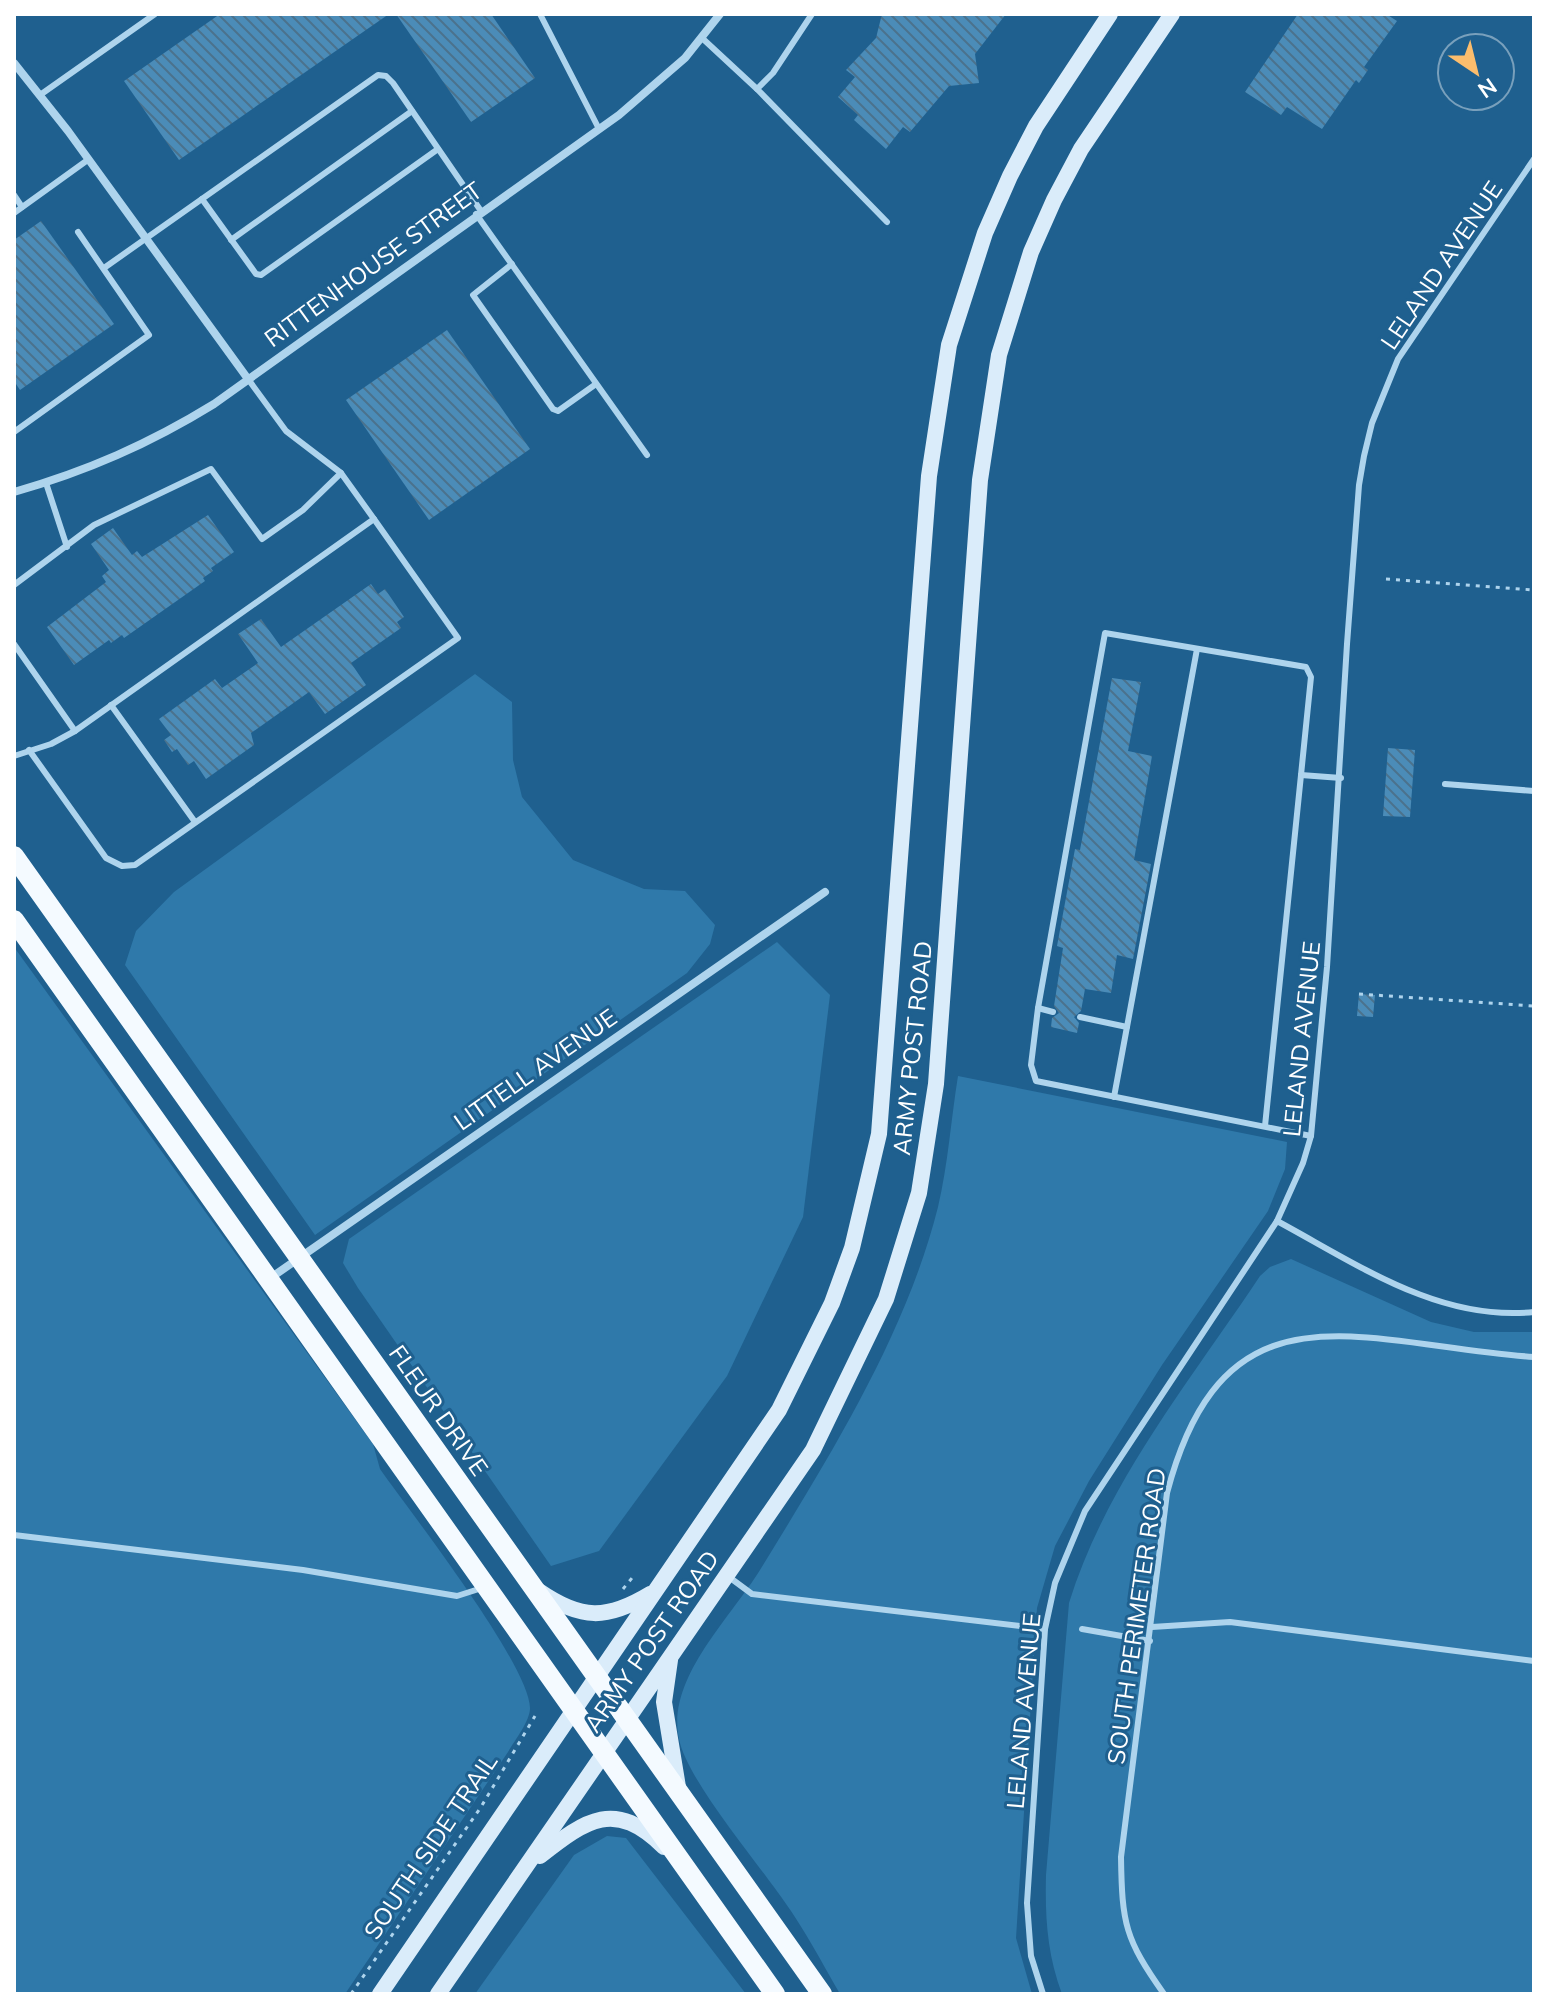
<svg xmlns="http://www.w3.org/2000/svg" width="1548" height="2008" viewBox="0 0 1548 2008" font-family="Mulish,sans-serif">
  <style>
    .grass { fill: #2f79aa }
    .building { fill: url(#building-back-hatch) }
    .lines { fill: none; stroke-linecap: round; stroke-linejoin: round }
    .path { stroke: #aed4ed; stroke-width: 3; stroke-dasharray: 4 6; stroke-linecap: butt }
    .service { stroke: #aed4ed; stroke-width: 6 }
    .minor { stroke: #aed4ed; stroke-width: 8 }
    .secondary { stroke: #daecfa; stroke-width: 16 }
    .primary { stroke: #f4faff; stroke-width: 20 }
    .labels { text-anchor: middle; dominant-baseline: central; stroke-width: 6; stroke-linejoin: round; paint-order: stroke }
    .street-label { font-size: 24px; fill: #fff; stroke: #1f608f }
  </style>
  <defs>
    <pattern id="building-back-hatch" width="6" height="6" patternUnits="userSpaceOnUse" patternTransform="scale(2)"><rect width="6" height="6" fill="#4b8cb8"/><path d="M-1 5l2 2M0 0l6 6M5-1l2 2" fill="none" stroke="#4b728d"/></pattern>
  </defs>
  <rect width="100%" height="100%" fill="#1f608f"/>
  <g class="grass">
    <path d="M 475,674 L 512,702 L 513,760 L 522,797 L 573,860 L 644,889 L 685,891 L 715,925 L 710,944 L 687,973 L 315,1235 L 125,965 L 136,931 L 174,892 Z"/>
    <path d="M 777,942 L 830,995 L 803,1217 L 727,1376 L 599,1551 L 551,1566 L 358,1288 L 343,1263 L 349,1239 Z"/>
    <path d="M 14,947 L 373,1444 L 380,1469 C 411,1513 529,1664 530,1708 C 530,1721 515,1740 508,1752 L 345,1994 L 14,1994 Z"/>
    <path d="M 958,1076 L 1287,1142 L 1285,1169 L 1268,1211 L 1162,1365 L 1089,1481 L 1055,1546 L 1037,1608 L 1016,1938 L 1032,1994 L 840,1994 C 822,1963 805,1930 784,1901 C 758,1863 687,1780 679,1739 C 666,1679 729,1620 760,1570 C 828,1459 906,1335 938,1207 C 948,1165 951,1119 958,1076 Z"/>
    <path d="M 1291,1259 L 1431,1322 L 1474,1332 L 1534,1332 L 1534,1994 L 1062,1994 C 1047,1954 1045,1917 1046,1875 L 1069,1603 C 1106,1483 1191,1380 1260,1276 L 1270,1267 Z"/>
    <path d="M 607,1836 L 626,1838 L 746,1994 L 475,1994 L 574,1855 Z"/>
  </g>
  <g class="building">
    <path d="M 220,14 L 389,14 L 179,160 L 124,81 Z"/>
    <path d="M 396,14 L 491,14 L 535,78 L 471,122 Z"/>
    <path d="M 882,14 L 1006,14 L 975,54 L 979,83 L 949,86 L 910,132 L 903,127 L 886,149 L 854,120 L 858,115 L 838,97 L 855,77 L 846,70 L 876,38 Z"/>
    <path d="M 1298,14 L 1386,14 L 1397,21 L 1364,67 L 1368,70 L 1359,83 L 1356,80 L 1322,129 L 1287,107 L 1281,115 L 1245,92 Z"/>
    <path d="M 41,221 L 114,324 L 20,390 L 14,381 L 14,240 Z"/>
    <path d="M 447,330 L 530,449 L 429,520 L 346,400 Z"/>
    <path d="M 208,515 L 234,552 L 211,568 L 213,571 L 203,578 L 205,581 L 124,638 L 122,635 L 111,643 L 109,640 L 74,665 L 47,627 L 106,582 L 102,576 L 109,570 L 91,544 L 113,528 L 132,555 L 137,551 L 142,557 Z"/>
    <path d="M 371,584 L 378,594 L 385,589 L 404,617 L 397,622 L 401,628 L 351,663 L 366,685 L 325,714 L 309,692 L 251,733 L 254,745 L 206,779 L 194,761 L 188,765 L 177,749 L 172,752 L 164,740 L 171,735 L 159,719 L 215,679 L 222,688 L 258,663 L 238,634 L 261,619 L 281,647 Z"/>
    <path d="M 1112,678 L 1141,682 L 1128,751 L 1152,756 L 1134,860 L 1151,864 L 1133,959 L 1117,955 L 1111,993 L 1085,989 L 1081,1011 L 1074,1017 L 1079,1023 L 1077,1033 L 1051,1027 L 1052,1018 L 1059,1013 L 1054,1006 L 1063,948 L 1057,946 L 1075,849 L 1080,850 Z"/>
    <path d="M 1388,748 L 1415,750 L 1410,817 L 1383,816 Z"/>
    <path d="M 1359,994 L 1375,995 L 1373,1017 L 1357,1016 Z"/>
  </g>
  <g class="lines">
    <g class="path">
      <path d="M 1386,579 L 1534,590"/>
      <path d="M 1359,994 L 1534,1006"/>
      <path d="M 623,1589 L 632,1578"/>
      <path d="M 351,1994 L 481,1807 L 535,1716"/>
    </g>
    <g class="service">
      <path d="M 540,14 L 599,129"/>
      <path d="M 702,38 L 757,89 L 773,73 L 812,14"/>
      <path d="M 757,89 L 887,222"/>
      <path d="M 40,95 L 155,14"/>
      <path d="M 14,195 L 22,207"/>
      <path d="M 202,199 L 256,274 L 261,275 L 438,149"/>
      <path d="M 14,213 L 89,159"/>
      <path d="M 476,214 L 647,455"/>
      <path d="M 231,240 L 412,111"/>
      <path d="M 512,264 L 473,295 L 553,409 L 558,411 L 596,384"/>
      <path d="M 104,268 L 378,75 L 386,76 L 393,83 L 481,211"/>
      <path d="M 14,432 L 149,335 L 78,232"/>
      <path d="M 46,483 L 67,547"/>
      <path d="M 14,585 L 94,525 L 211,469 L 262,539 L 303,510 L 341,473"/>
      <path d="M 14,644 L 75,731"/>
      <path d="M 111,705 L 195,822"/>
      <path d="M 29,750 L 106,858 L 122,866 L 135,865 L 458,638 L 374,519"/>
      <path d="M 14,756 L 51,744 L 75,731 L 374,519 L 341,473 L 286,431 L 248,379"/>
      <path d="M 1445,784 L 1534,791"/>
      <path d="M 1038,1008 L 1053,1012"/>
      <path d="M 1080,1017 L 1127,1027"/>
      <path d="M 1114,1097 L 1197,649"/>
      <path d="M 1265,1126 L 1301,775"/>
      <path d="M 1311,1136 L 1036,1081 L 1031,1065 L 1038,1008 L 1105,633 L 1306,667 L 1311,677 L 1301,775 L 1341,778"/>
      <path d="M 1277,1221 C 1357,1264 1439,1322 1534,1312"/>
      <path d="M 14,1535 L 303,1570 L 457,1596 L 482,1588"/>
      <path d="M 729,1577 L 752,1594 L 1045,1629"/>
      <path d="M 1152,1627 L 1230,1622 L 1534,1661"/>
      <path d="M 1082,1629 L 1150,1641"/>
      <path d="M 1043,1994 L 1031,1956 L 1027,1903 L 1045,1629 L 1055,1583 L 1085,1511 L 1277,1221 L 1303,1163 L 1311,1136 L 1327,967 L 1347,644 L 1359,485 L 1364,456 L 1372,423 L 1398,359 L 1534,159"/>
      <path d="M 1164,1994 C 1125,1939 1122,1924 1121,1857 L 1167,1493 C 1225,1273 1362,1345 1534,1357"/>
    </g>
    <g class="minor">
      <path d="M 14,63 L 68,131 L 248,379"/>
      <path d="M 14,492 C 87,471 149,444 214,404 L 619,115 L 685,58 L 720,14"/>
      <path d="M 269,1279 L 825,892"/>
    </g>
    <g class="secondary">
      <path d="M 539,1591 C 581,1620 607,1620 650,1594"/>
      <path d="M 670,1660 L 664,1702 L 678,1787"/>
      <path d="M 540,1856 C 587,1819 615,1799 664,1847"/>
      <path d="M 380,1994 L 779,1410 L 832,1303 L 852,1248 L 879,1134 L 929,476 L 949,345 L 985,233 L 1010,176 L 1036,126 L 1110,14"/>
      <path d="M 438,1994 L 813,1450 L 886,1299 L 919,1193 L 936,1084 L 980,480 L 999,355 L 1031,252 L 1054,200 L 1081,149 L 1172,14"/>
    </g>
    <g class="primary">
      <path d="M 14,856 L 822,1994"/>
      <path d="M 14,920 L 775,1994"/>
    </g>
  </g>
  <g class="labels">
    <g class="street-label">
      <text transform="translate(373 264) rotate(-36)">RITTENHOUSE STREET</text>
      <text transform="translate(1441 265) rotate(-56)">LELAND AVENUE</text>
      <text transform="translate(1301 1039) rotate(-84)">LELAND AVENUE</text>
      <text transform="translate(912 1048) rotate(-84)">ARMY POST ROAD</text>
      <text transform="translate(535 1069) rotate(-35)">LITTELL AVENUE</text>
      <text transform="translate(439 1410) rotate(55)">FLEUR DRIVE</text>
      <text transform="translate(1136 1616) rotate(-82)">SOUTH PERIMETER ROAD</text>
      <text transform="translate(651 1641) rotate(-55)">ARMY POST ROAD</text>
      <text transform="translate(1023 1711) rotate(-85)">LELAND AVENUE</text>
      <text transform="translate(430 1846) rotate(-56)">SOUTH SIDE TRAIL</text>
    </g>
  </g>
  <rect width="1548" height="2008" fill="none" stroke="#ffffff" stroke-width="32"/>
  <g transform="translate(1476 72) rotate(145)"><circle r="38" fill="#1f608f" stroke="#79a0bc" stroke-width="2"/>
  <path d="M0-6L14 30L0 20L-14 30Z" fill="#fbbd6d"/>
  <text y="-12" font-size="22" font-weight="bold" text-anchor="middle" fill="#ffffff">N</text>
  </g>
</svg>
